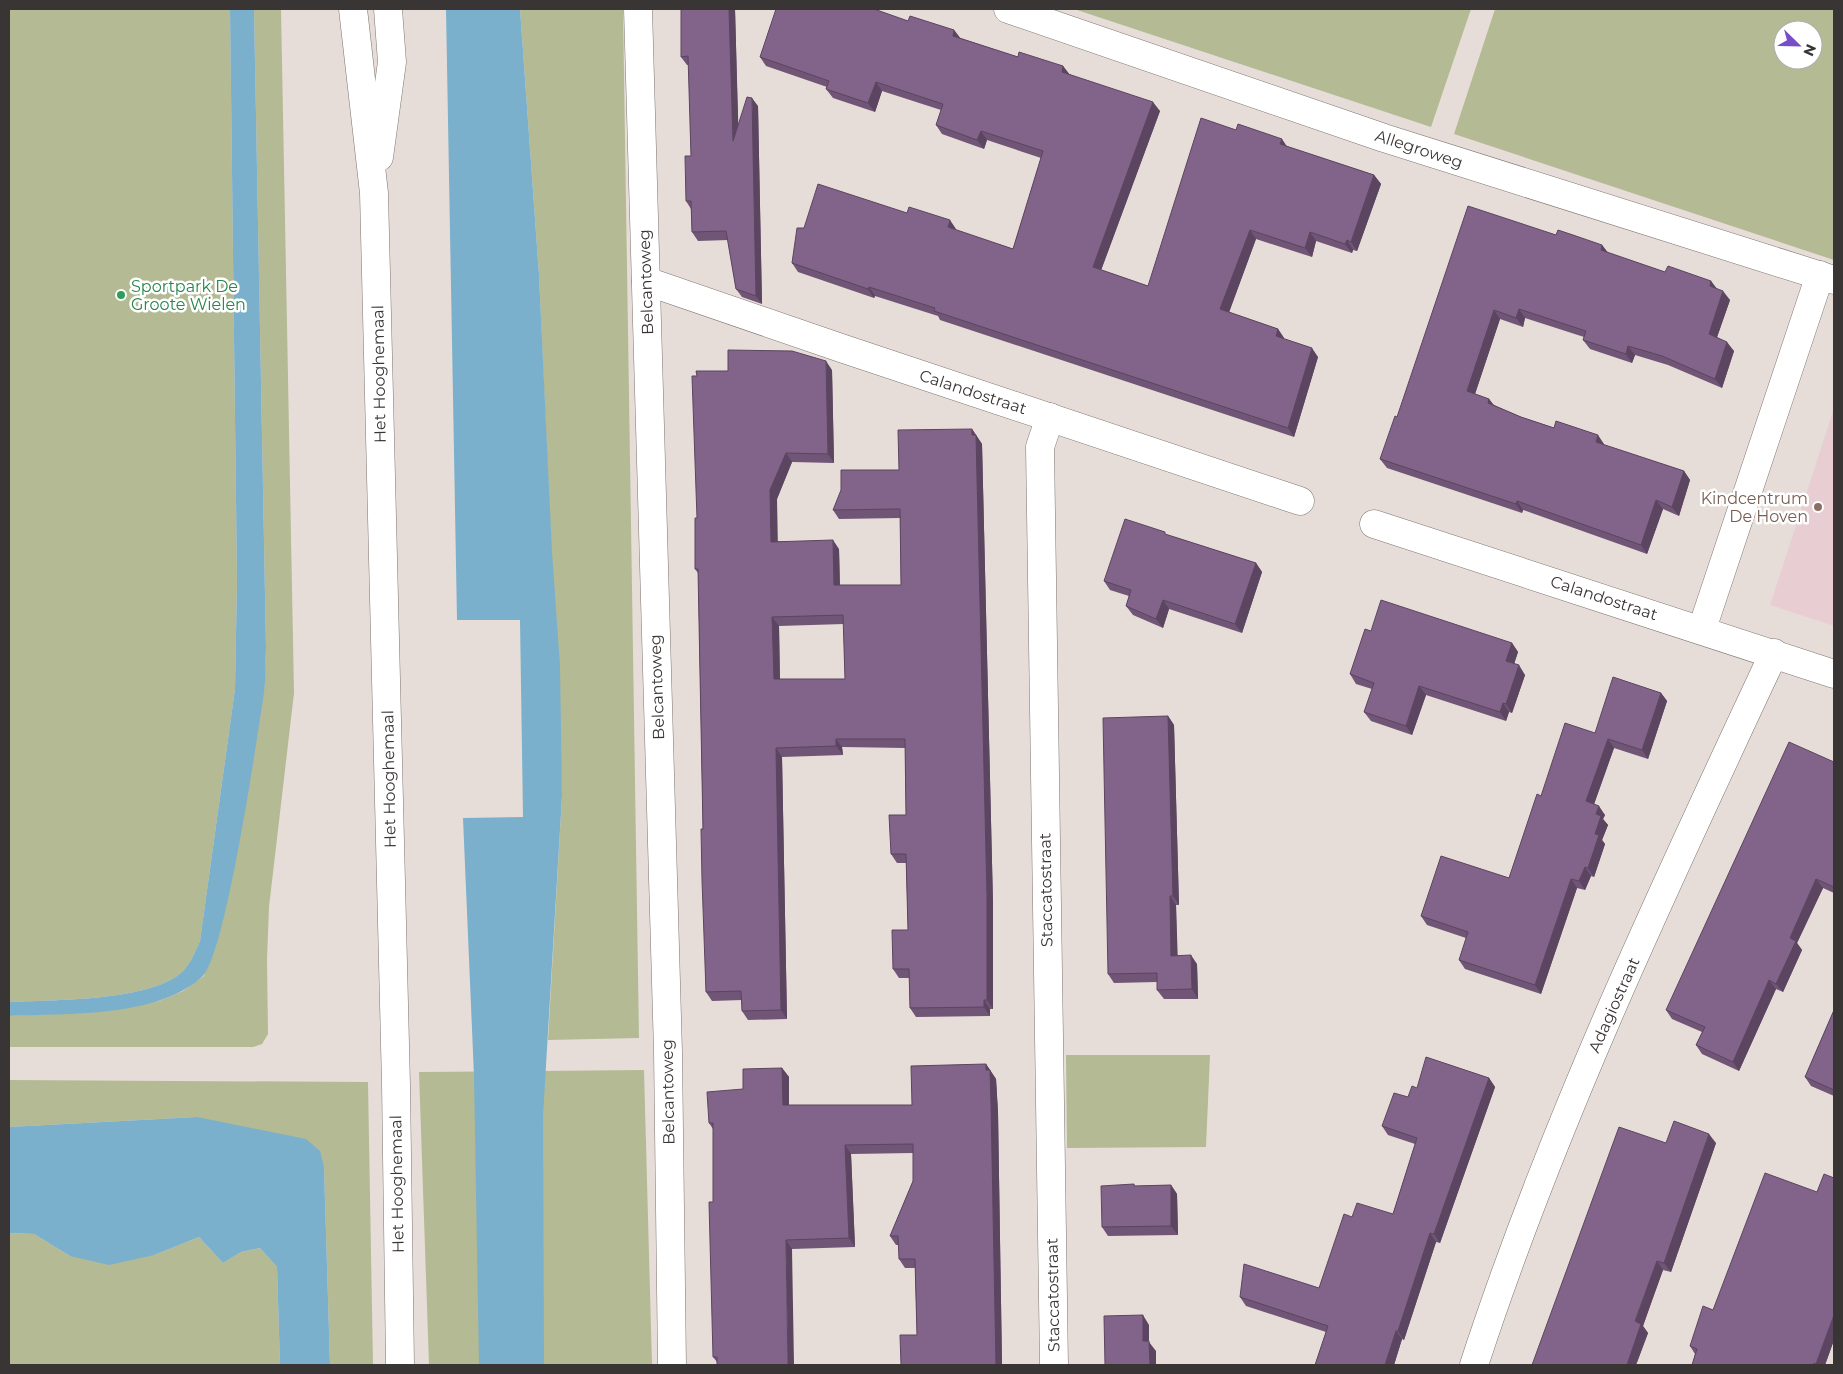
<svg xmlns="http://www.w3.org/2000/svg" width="1843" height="1374" viewBox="0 0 1843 1374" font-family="Montserrat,sans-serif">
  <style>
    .education { fill: #e8ced2 }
    .green { fill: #b4ba94; fill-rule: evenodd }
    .water { fill: #7ab0cb }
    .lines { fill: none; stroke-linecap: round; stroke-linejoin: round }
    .street-casing { stroke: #7e7571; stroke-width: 29 }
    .secondary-casing { stroke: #7e7571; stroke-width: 29 }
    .street { stroke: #fff; stroke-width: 28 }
    .secondary { stroke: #fff; stroke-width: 28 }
    .wall { fill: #705576; fill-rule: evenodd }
    .shaded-wall { fill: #5b4560 }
    .building { fill: #826389; stroke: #5b4560; fill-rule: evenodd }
    .leisure-dot { fill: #2e9e5b; stroke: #fff; stroke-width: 2 }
    .education-dot { fill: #8d6e63; stroke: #fff; stroke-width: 2 }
    .labels { text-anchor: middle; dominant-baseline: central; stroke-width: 5; stroke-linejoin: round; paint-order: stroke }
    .street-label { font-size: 16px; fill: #393534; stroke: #fff }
    .leisure-label { font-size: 16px; fill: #27864d; stroke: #fff; text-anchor: start }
    .education-label { font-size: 16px; fill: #785e54; stroke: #fff; text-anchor: end }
  </style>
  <rect width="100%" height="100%" fill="#e7ddd8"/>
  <path class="education" d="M 1834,408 L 1834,626 L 1770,605 Z"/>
  <g class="green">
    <path d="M 9,9 L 230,9 L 237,582 L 235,689 L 200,941 C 194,954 189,968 177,976 C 141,1001 53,1000 9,1002 Z"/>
    <path d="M 254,9 L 281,9 L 294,693 L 269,907 L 267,959 L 268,1034 L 262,1044 L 253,1047 L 9,1047 L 9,1016 L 109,1010 L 159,1001 L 183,991 L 204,976 L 264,691 L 266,648 Z"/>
    <path d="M 520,9 L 623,9 L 639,1038 L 548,1040 L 562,796 L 539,275 Z"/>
    <path d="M 1074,9 L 1471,9 L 1431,127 Z"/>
    <path d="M 1495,9 L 1834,9 L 1834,260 L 1454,134 ZM 1783,30 L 1813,30 L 1813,60 L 1783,60 Z"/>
    <path d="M 1066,1055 L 1210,1055 L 1206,1147 L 1067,1148 Z"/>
    <path d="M 644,1070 L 652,1365 L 429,1365 L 419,1072 Z"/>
    <path d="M 9,1080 L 368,1082 L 373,1365 L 330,1365 L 324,1167 L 197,1117 L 9,1127 Z"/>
    <path d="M 9,1233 L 34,1234 L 70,1256 L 154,1255 L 199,1237 L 223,1263 L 241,1252 L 260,1248 L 277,1267 L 280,1365 L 9,1365 Z"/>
  </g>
  <g class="water">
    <path d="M 230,9 L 254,9 L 266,648 C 265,663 266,678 264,693 C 257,737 226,955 202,977 C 157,1018 67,1013 9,1016 L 9,1002 C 53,1000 141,1001 177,976 C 189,968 194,954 200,941 L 235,689 L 237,582 Z"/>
    <path d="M 446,9 L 520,9 L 539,275 L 552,552 L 560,666 L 562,796 L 543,1116 L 544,1365 L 479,1365 L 474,1076 L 463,818 L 523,817 L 520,620 L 457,620 Z"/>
    <path d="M 197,1117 L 306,1139 L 320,1151 L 324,1167 L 330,1365 L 280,1365 L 277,1267 L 260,1248 L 241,1252 L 223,1263 L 199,1237 L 154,1255 L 109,1265 L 70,1256 L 34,1234 L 9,1233 L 9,1127 Z"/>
  </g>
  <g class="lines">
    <defs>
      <g id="street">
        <path d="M 638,9 L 668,1052 L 672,1365"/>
        <path d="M 1008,9 L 1384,138 L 1834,280"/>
        <path d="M 646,281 L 841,348 L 1300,501"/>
        <path d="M 1050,417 L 1040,447 L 1054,1365"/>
        <path d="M 1374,524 L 1834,674"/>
        <path d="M 1702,629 L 1820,275"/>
        <path d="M 1474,1365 C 1554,1120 1665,886 1774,653"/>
      </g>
      <g id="secondary">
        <path d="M 353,9 L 374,193 L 396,1085 L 400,1365"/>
        <path d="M 379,157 L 392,62 L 388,9"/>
      </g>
    </defs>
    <use href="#street" class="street-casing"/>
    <use href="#secondary" class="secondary-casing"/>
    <use href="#street" class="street"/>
    <use href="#secondary" class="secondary"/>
  </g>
  <g class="wall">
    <path d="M 681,9 L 735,9 L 738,125 L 758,106 L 762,304 L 742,297 L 736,289 L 728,240 L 698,241 L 692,232 L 691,209 L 686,201 L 691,156 L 689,65 L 687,65 L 681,57 Z"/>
    <path d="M 908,21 L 954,30 L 960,38 L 1018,57 L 1063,66 L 1069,74 L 1160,111 L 1101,270 L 1148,286 L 1286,146 L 1374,175 L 1381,184 L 1357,251 L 1353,250 L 1352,253 L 1316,241 L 1312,257 L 1256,239 L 1229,312 L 1278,329 L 1284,338 L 1284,339 L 1318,357 L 1294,437 L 940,320 L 938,316 L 875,296 L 874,298 L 798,272 L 792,263 L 956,229 L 956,230 L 1013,249 L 1041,158 L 987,140 L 984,149 L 942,134 L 936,125 L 941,110 L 882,91 L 875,112 L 833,98 L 826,89 L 827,87 L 766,66 L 760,57 Z"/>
    <path d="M 1556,235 L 1602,245 L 1608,253 L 1665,272 L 1711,281 L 1716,289 L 1730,300 L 1717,337 L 1734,351 L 1722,388 L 1668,365 L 1635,355 L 1632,363 L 1590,349 L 1583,340 L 1584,337 L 1525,318 L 1523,327 L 1500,319 L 1475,394 L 1489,399 L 1494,405 L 1521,417 L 1604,444 L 1604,445 L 1684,471 L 1690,480 L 1679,516 L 1663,509 L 1647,554 L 1523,510 L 1522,513 L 1387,468 L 1380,459 L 1397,417 Z"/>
    <path d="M 832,370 L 834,463 L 792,462 L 777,499 L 777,541 L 839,549 L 840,585 L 901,585 L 900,518 L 839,519 L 833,510 L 899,470 L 972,429 L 982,444 L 993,904 L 993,1009 L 990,1009 L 990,1016 L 916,1017 L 910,1008 L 909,978 L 899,978 L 893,969 L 908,930 L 906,863 L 897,863 L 891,854 L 906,815 L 905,748 L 842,747 L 843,755 L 782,757 L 787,1019 L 748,1020 L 742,1011 L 742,1000 L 712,1001 L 706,992 L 698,573 L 695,569 L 697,518 L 697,376 L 728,371 ZM 844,624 L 845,679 L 780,679 L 779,626 Z"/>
    <path d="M 1168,535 L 1256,563 L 1262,572 L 1242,633 L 1169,609 L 1163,628 L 1133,615 L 1126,606 L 1129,596 L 1110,590 L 1104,581 Z"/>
    <path d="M 1512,643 L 1518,652 L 1514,664 L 1525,675 L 1512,713 L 1509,712 L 1506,721 L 1426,695 L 1412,735 L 1371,721 L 1364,712 L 1372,689 L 1356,684 L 1350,674 Z"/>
    <path d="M 1661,693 L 1667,701 L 1648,759 L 1614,748 L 1594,804 L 1605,815 L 1603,819 L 1608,825 L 1602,840 L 1605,844 L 1594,877 L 1591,876 L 1585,890 L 1577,888 L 1541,994 L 1465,969 L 1459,960 L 1466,938 L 1427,925 L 1421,916 L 1509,878 L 1541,796 L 1595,733 Z"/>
    <path d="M 1168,716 L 1174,725 L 1179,905 L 1176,905 L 1177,955 L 1197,964 L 1198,999 L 1164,999 L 1157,990 L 1157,982 L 1114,983 L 1108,974 Z"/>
    <path d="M 1834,762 L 1834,893 L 1823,888 L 1797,943 L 1802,950 L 1783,992 L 1776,989 L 1739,1071 L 1702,1054 L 1696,1045 L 1702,1032 L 1672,1019 L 1666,1010 Z"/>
    <path d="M 1834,1010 L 1834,1096 L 1811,1086 L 1805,1077 Z"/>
    <path d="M 986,1064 L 996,1079 L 998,1112 L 1002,1365 L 901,1365 L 917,1335 L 915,1268 L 905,1268 L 899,1259 L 899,1245 L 896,1245 L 890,1236 L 913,1181 L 913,1153 L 851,1154 L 855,1247 L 792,1249 L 717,1362 L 713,1357 L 713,1129 L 709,1123 L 743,1089 L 782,1068 L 789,1077 L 789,1105 L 912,1105 Z"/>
    <path d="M 1489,1078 L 1495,1087 L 1440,1243 L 1436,1242 L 1404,1340 L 1402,1339 L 1394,1365 L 1315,1365 L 1326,1332 L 1246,1306 L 1240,1297 L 1319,1288 L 1352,1217 L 1393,1214 L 1415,1144 L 1388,1135 L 1382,1126 L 1417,1088 Z"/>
    <path d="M 1666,1143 L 1716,1143 L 1671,1272 L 1663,1270 L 1652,1300 L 1643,1326 L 1648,1333 L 1636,1365 Z"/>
    <path d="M 1834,1178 L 1834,1340 L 1825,1365 L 1692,1365 L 1695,1354 L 1690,1346 L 1713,1310 L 1817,1192 Z"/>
    <path d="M 1134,1184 L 1135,1186 L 1171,1185 L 1177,1194 L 1178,1235 L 1108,1236 L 1102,1227 Z"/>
  </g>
  <g class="shaded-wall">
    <path d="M 729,9 L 735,9 L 739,150 L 733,141 Z"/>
    <path d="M 954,30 L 961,39 L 953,36 Z"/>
    <path d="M 1063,66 L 1070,75 L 1062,72 Z"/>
    <path d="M 876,82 L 882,91 L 875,112 L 868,103 Z"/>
    <path d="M 752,98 L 758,106 L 762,304 L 756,296 Z"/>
    <path d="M 1153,102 L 1160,111 L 1099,276 L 1093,267 Z"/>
    <path d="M 981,131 L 987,140 L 984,149 L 977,140 Z"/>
    <path d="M 1282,139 L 1288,148 L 1280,144 Z"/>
    <path d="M 1374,175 L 1381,184 L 1357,251 L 1351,242 Z"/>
    <path d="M 950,220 L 956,229 L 954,236 L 948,227 Z"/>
    <path d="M 1250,230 L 1256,239 L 1227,318 L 1220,309 Z"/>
    <path d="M 1310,232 L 1316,241 L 1312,257 L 1305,248 Z"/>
    <path d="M 1347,240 L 1353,250 L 1352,253 L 1345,244 Z"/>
    <path d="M 1602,245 L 1609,254 L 1601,250 Z"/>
    <path d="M 1711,281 L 1718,290 L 1710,286 Z"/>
    <path d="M 869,287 L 875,296 L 874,298 L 868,289 Z"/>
    <path d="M 1723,291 L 1730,300 L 1715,343 L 1709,334 Z"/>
    <path d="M 1519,309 L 1525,318 L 1523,327 L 1516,318 Z"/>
    <path d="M 1494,310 L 1500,319 L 1473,400 L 1467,391 Z"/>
    <path d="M 1278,329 L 1284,338 L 1282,345 L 1276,336 Z"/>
    <path d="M 1727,342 L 1734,351 L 1722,388 L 1715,379 Z"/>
    <path d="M 1628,346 L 1635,355 L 1632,363 L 1626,354 Z"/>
    <path d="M 1312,348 L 1318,357 L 1294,437 L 1288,428 Z"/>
    <path d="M 826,361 L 832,370 L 834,463 L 828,454 Z"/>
    <path d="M 1489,399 L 1495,408 L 1488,403 Z"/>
    <path d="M 972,429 L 982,444 L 993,904 L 993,1009 L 987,1000 Z"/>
    <path d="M 1598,435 L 1604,444 L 1602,451 L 1596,442 Z"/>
    <path d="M 786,453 L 792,462 L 777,499 L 778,550 L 771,542 L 770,490 Z"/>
    <path d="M 1684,471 L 1690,480 L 1679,516 L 1672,507 Z"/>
    <path d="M 1656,500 L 1663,509 L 1647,554 L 1641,545 Z"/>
    <path d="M 1517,501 L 1523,510 L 1522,513 L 1516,504 Z"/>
    <path d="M 833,540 L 839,549 L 840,594 L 834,585 Z"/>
    <path d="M 1256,563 L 1262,572 L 1242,633 L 1235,624 Z"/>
    <path d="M 1163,600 L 1169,609 L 1163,628 L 1156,619 Z"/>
    <path d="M 772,617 L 779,626 L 780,688 L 774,679 Z"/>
    <path d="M 1512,643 L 1518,652 L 1512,670 L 1506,661 Z"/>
    <path d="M 1519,665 L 1525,675 L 1512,713 L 1506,704 Z"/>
    <path d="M 1419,686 L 1426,695 L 1412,735 L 1406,726 Z"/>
    <path d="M 1661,693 L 1667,701 L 1648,759 L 1642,750 Z"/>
    <path d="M 1503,703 L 1509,712 L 1506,721 L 1500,712 Z"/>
    <path d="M 1168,716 L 1174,725 L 1179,905 L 1173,896 Z"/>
    <path d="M 836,739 L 842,747 L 843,755 L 836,746 Z"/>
    <path d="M 1608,739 L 1614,748 L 1592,810 L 1586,801 Z"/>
    <path d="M 776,748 L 782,757 L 787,1019 L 781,1010 Z"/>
    <path d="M 1599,806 L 1605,815 L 1603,819 L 1608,825 L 1602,840 L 1605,844 L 1594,877 L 1588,868 L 1595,834 L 1596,814 Z"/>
    <path d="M 1585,867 L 1591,876 L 1585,890 L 1579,881 Z"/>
    <path d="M 1571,879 L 1577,888 L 1541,994 L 1535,985 Z"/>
    <path d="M 1816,879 L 1823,888 L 1797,943 L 1802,950 L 1783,992 L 1776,984 L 1790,938 Z"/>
    <path d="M 1170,896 L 1176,905 L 1178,965 L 1171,956 Z"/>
    <path d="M 1191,955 L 1197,964 L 1198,999 L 1192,989 Z"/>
    <path d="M 1769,980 L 1776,989 L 1739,1071 L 1733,1062 Z"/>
    <path d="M 984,1000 L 990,1009 L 990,1016 L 984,1007 Z"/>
    <path d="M 986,1064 L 996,1079 L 998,1112 L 1002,1365 L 996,1365 Z"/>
    <path d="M 782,1068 L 789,1077 L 789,1114 L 783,1105 Z"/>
    <path d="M 1489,1078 L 1495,1087 L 1440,1243 L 1434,1234 Z"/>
    <path d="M 1709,1134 L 1716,1143 L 1671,1272 L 1664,1263 Z"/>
    <path d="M 845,1145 L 851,1154 L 855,1247 L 849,1238 Z"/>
    <path d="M 1171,1185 L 1177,1194 L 1178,1235 L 1171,1226 Z"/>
    <path d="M 1430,1233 L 1436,1242 L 1404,1340 L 1398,1331 Z"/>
    <path d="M 786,1240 L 792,1249 L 794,1365 L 788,1365 Z"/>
    <path d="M 1657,1261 L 1663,1270 L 1643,1326 L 1648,1333 L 1636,1365 L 1627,1365 L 1635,1321 Z"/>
    <path d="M 1143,1315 L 1149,1325 L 1149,1342 L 1156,1351 L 1156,1365 L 1150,1365 L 1143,1341 Z"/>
    <path d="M 1834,1315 L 1834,1340 L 1825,1365 L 1817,1365 L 1816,1364 Z"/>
    <path d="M 1396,1331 L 1402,1339 L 1394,1365 L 1385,1365 Z"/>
  </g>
  <g class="building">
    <path d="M 681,9 L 729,9 L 733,141 L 747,97 L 752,98 L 756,296 L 736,289 L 726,231 L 692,232 L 691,201 L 686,201 L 685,156 L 691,156 L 688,56 L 681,57 Z"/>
    <path d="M 776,9 L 874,9 L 908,21 L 910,16 L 954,30 L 953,36 L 1018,57 L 1019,52 L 1063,66 L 1062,72 L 1153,102 L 1093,267 L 1148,286 L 1201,118 L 1236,130 L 1238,124 L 1282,139 L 1280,144 L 1374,175 L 1351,242 L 1347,240 L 1345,244 L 1310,232 L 1305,248 L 1250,230 L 1220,309 L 1278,329 L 1276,336 L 1312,348 L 1288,428 L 934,311 L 935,308 L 869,287 L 868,289 L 792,263 L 797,228 L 804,228 L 818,184 L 907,213 L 909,207 L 950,220 L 948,227 L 1013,249 L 1043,151 L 981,131 L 977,140 L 936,125 L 943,104 L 876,82 L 868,103 L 826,89 L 829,81 L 760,57 Z"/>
    <path d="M 1468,206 L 1556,235 L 1558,230 L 1573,235 L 1602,245 L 1601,250 L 1665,272 L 1668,266 L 1711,281 L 1710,286 L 1723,291 L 1709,334 L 1727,342 L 1715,379 L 1662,356 L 1628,346 L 1626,354 L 1583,340 L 1586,331 L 1519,309 L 1516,318 L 1494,310 L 1467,391 L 1489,399 L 1488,403 L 1521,417 L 1554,428 L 1556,421 L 1598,435 L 1596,442 L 1684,471 L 1672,507 L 1656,500 L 1641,545 L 1517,501 L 1516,504 L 1380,459 L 1395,416 L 1397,417 Z"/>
    <path d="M 728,350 L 792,351 L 826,361 L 828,454 L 786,453 L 770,490 L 771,542 L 833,540 L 834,585 L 901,585 L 900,509 L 833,510 L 841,490 L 841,470 L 899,470 L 898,430 L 972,429 L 972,435 L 976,435 L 987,895 L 987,1000 L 984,1000 L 984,1007 L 910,1008 L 909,969 L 893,969 L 892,930 L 908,930 L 906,854 L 891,854 L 889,815 L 906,815 L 905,739 L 836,739 L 836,746 L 776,748 L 781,1010 L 742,1011 L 741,991 L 706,992 L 702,880 L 701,829 L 703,829 L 698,569 L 695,569 L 695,518 L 697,518 L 692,376 L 697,376 L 696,371 L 728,371 ZM 843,615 L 845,679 L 774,679 L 772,617 Z"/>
    <path d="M 1125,519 L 1165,532 L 1165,534 L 1256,563 L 1235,624 L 1163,600 L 1156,619 L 1126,606 L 1131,590 L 1104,581 Z"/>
    <path d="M 1381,600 L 1512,643 L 1506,661 L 1519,665 L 1506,704 L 1503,703 L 1500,712 L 1419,686 L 1406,726 L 1364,712 L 1374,683 L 1350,674 L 1365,629 L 1371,631 Z"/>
    <path d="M 1613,677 L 1661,693 L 1642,750 L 1608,739 L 1586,801 L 1599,806 L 1596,814 L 1601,816 L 1595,834 L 1599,835 L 1588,868 L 1585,867 L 1579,881 L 1571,879 L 1535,985 L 1459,960 L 1468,932 L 1421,916 L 1441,856 L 1509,878 L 1537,794 L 1541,796 L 1565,723 L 1595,733 Z"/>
    <path d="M 1168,716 L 1173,896 L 1170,896 L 1171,956 L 1191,955 L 1192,989 L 1157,990 L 1157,973 L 1108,974 L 1103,718 Z"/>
    <path d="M 1789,742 L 1834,762 L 1834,887 L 1816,879 L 1790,938 L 1796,941 L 1776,984 L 1769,980 L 1733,1062 L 1696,1045 L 1705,1027 L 1666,1010 Z"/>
    <path d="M 1834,1010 L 1834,1090 L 1805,1077 Z"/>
    <path d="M 1426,1057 L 1489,1078 L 1434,1234 L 1430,1233 L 1398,1331 L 1396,1331 L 1385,1365 L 1315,1365 L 1328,1326 L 1240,1297 L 1244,1264 L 1319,1288 L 1344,1214 L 1352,1217 L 1357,1203 L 1393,1214 L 1417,1138 L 1382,1126 L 1394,1093 L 1408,1097 L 1412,1086 L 1417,1088 Z"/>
    <path d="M 986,1064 L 986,1070 L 990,1070 L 991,1103 L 996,1365 L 901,1365 L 900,1335 L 917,1335 L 915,1259 L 899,1259 L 898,1236 L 890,1236 L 913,1181 L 913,1144 L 845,1145 L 849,1238 L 786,1240 L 788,1365 L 717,1365 L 717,1357 L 713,1357 L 709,1202 L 713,1202 L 713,1123 L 709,1123 L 707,1092 L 743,1089 L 743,1069 L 782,1068 L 783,1105 L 912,1105 L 911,1066 Z"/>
    <path d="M 1674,1121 L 1709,1134 L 1664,1263 L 1657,1261 L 1635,1321 L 1641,1324 L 1627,1365 L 1532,1365 L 1619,1127 L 1666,1143 Z"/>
    <path d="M 1765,1173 L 1817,1192 L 1824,1174 L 1834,1178 L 1834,1315 L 1816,1364 L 1814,1363 L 1813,1365 L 1692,1365 L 1697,1349 L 1690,1346 L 1703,1306 L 1713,1310 Z"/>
    <path d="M 1134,1184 L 1134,1186 L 1171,1185 L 1171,1226 L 1102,1227 L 1101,1186 Z"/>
    <path d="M 1143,1315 L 1143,1341 L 1149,1341 L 1150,1365 L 1105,1365 L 1104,1316 Z"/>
  </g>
  <circle class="leisure-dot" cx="121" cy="295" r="5"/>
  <circle class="education-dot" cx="1818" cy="507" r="5"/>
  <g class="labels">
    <g class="street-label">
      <text transform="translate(1419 149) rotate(18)">Allegroweg</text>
      <text transform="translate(646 282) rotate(-92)">Belcantoweg</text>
      <text transform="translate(379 374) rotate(-91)">Het Hooghemaal</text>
      <text transform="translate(973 392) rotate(18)">Calandostraat</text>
      <text transform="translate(1604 598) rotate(18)">Calandostraat</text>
      <text transform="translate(657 687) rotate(-92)">Belcantoweg</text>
      <text transform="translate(389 779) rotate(-91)">Het Hooghemaal</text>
      <text transform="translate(1046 890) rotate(-91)">Staccatostraat</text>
      <text transform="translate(1614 1005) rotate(-66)">Adagiostraat</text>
      <text transform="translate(668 1092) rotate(-91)">Belcantoweg</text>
      <text transform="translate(397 1184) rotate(-91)">Het Hooghemaal</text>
      <text transform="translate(1053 1295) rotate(-91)">Staccatostraat</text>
    </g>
    <g class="leisure-label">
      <text x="131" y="286">Sportpark De<tspan x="131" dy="18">Groote Wielen</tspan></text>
    </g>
    <g class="education-label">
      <text x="1808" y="498">Kindcentrum<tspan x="1808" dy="18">De Hoven</tspan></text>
    </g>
  </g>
  <rect width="1843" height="1374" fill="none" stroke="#393534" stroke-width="20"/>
  <g transform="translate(1798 45) rotate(113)"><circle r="24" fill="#ffffff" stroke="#b0aeae"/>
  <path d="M0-4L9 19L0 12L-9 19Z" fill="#774ec7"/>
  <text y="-8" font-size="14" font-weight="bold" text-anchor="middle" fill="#393534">N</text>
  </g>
</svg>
